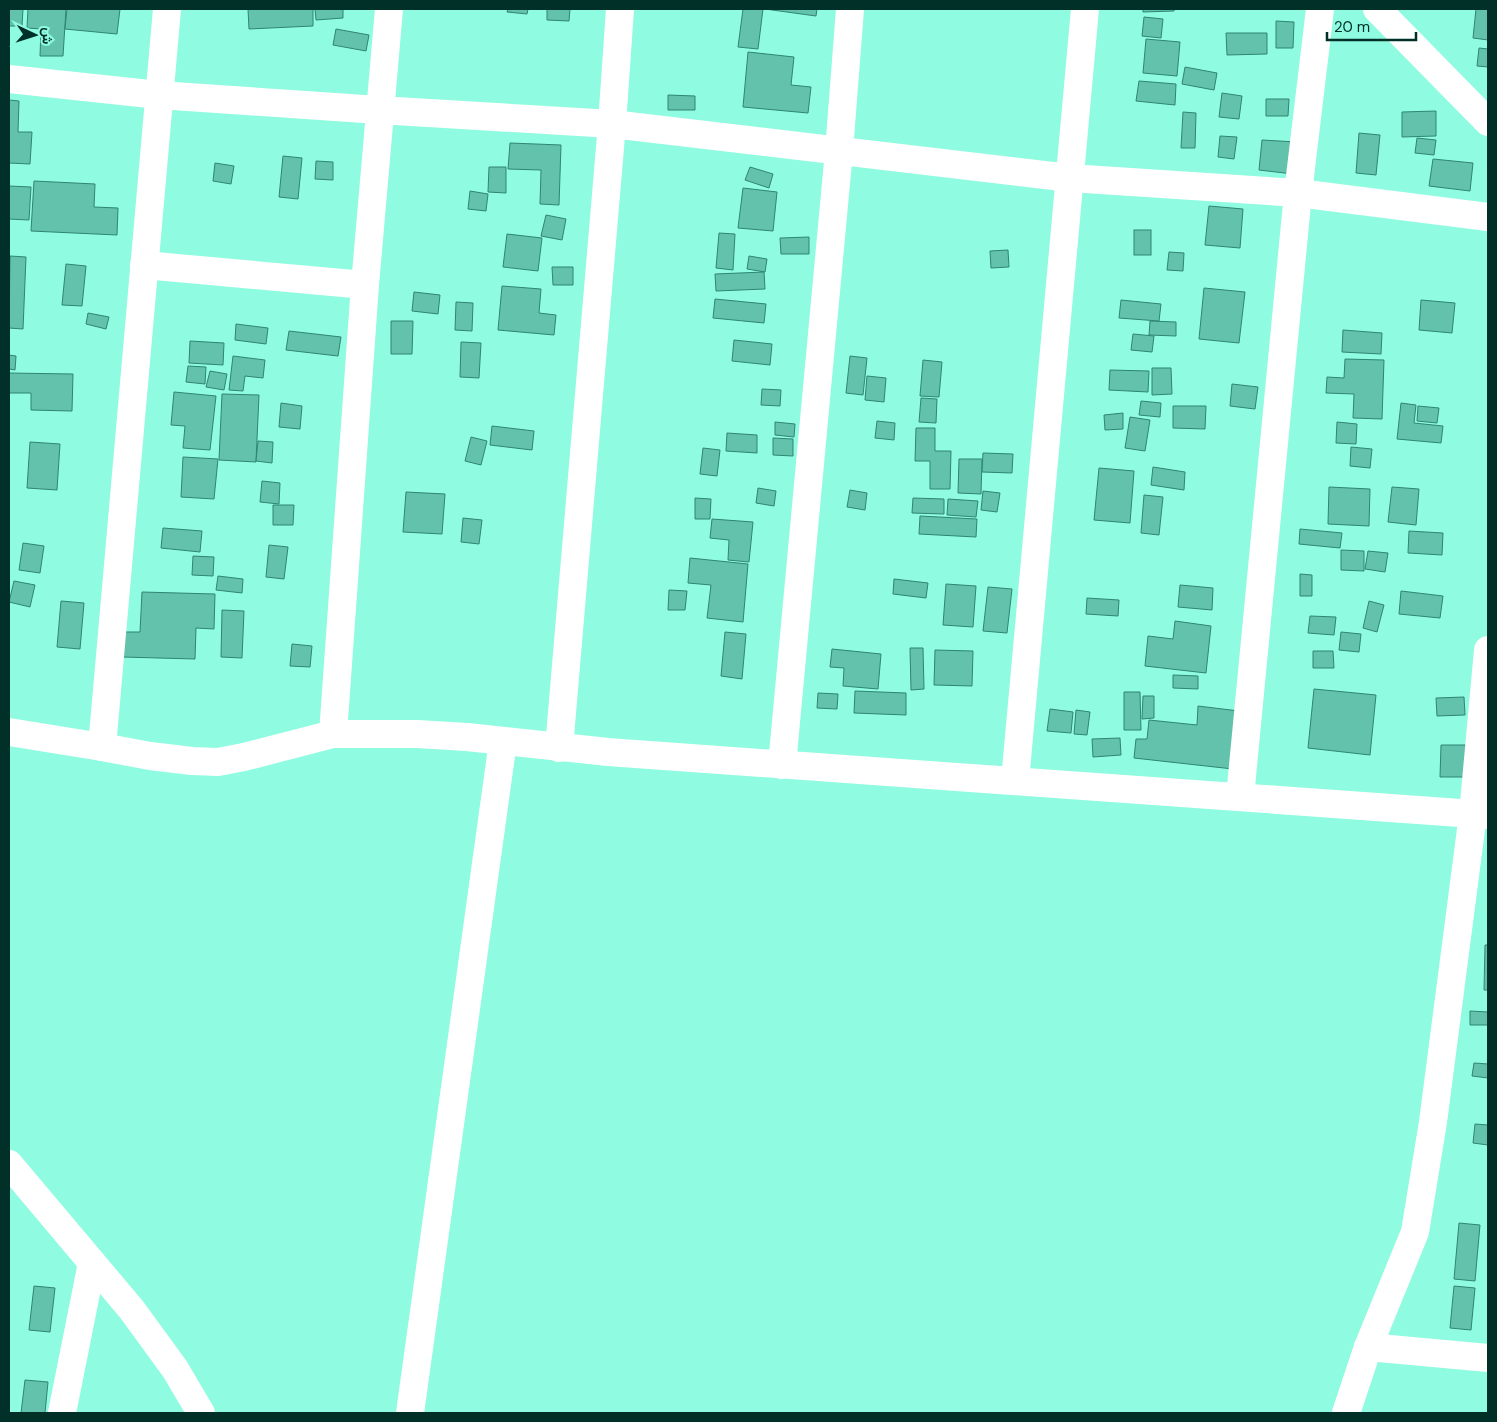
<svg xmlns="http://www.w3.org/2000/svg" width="1497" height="1422" viewBox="0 0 1497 1422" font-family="'DM Sans',Vazirmatn,sans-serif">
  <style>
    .building { fill: #63c2ab; stroke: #2f8572 }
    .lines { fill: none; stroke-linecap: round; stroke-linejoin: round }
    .minor { stroke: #fff; stroke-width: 28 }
  </style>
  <rect width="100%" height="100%" fill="#8ffbe0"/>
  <g class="building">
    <path d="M 9,9 L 23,9 L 22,26 L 9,26 Z"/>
    <path d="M 28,9 L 66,9 L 63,56 L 40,56 L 41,29 L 27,28 Z"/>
    <path d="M 67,9 L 120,9 L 117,34 L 65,29 Z"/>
    <path d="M 248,9 L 313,9 L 313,26 L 249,29 Z"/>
    <path d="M 315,9 L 343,9 L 343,18 L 316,20 Z"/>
    <path d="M 508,9 L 528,9 L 527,14 L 507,12 Z"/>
    <path d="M 547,9 L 570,9 L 569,21 L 547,20 Z"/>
    <path d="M 743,9 L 763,9 L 758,49 L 738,47 Z"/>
    <path d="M 765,9 L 817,9 L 816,16 Z"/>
    <path d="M 1143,9 L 1174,9 L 1174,11 L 1143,12 Z"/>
    <path d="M 1476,9 L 1488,9 L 1488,40 L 1473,38 Z"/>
    <path d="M 1144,17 L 1163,19 L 1161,38 L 1142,36 Z"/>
    <path d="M 1276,21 L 1294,22 L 1293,48 L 1276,48 Z"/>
    <path d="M 336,29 L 369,35 L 366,51 L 333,45 Z"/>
    <path d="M 1226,33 L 1267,33 L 1267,54 L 1227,55 Z"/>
    <path d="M 1146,39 L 1180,42 L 1177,76 L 1143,73 Z"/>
    <path d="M 1479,48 L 1488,49 L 1488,67 L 1477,66 Z"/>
    <path d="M 748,52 L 794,57 L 791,85 L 811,87 L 808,113 L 743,107 Z"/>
    <path d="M 1185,67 L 1217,73 L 1214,90 L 1182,84 Z"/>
    <path d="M 1139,81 L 1176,84 L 1175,105 L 1136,101 Z"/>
    <path d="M 1222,93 L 1242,96 L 1239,119 L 1219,117 Z"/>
    <path d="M 668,95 L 695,96 L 695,110 L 668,110 Z"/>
    <path d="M 1266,99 L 1289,99 L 1288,116 L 1266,116 Z"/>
    <path d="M 9,100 L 19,101 L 18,132 L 32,132 L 30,164 L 9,163 Z"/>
    <path d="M 1436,111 L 1436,136 L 1402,137 L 1402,112 Z"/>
    <path d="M 1183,112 L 1196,113 L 1195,148 L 1181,148 Z"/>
    <path d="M 1359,133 L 1380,135 L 1376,175 L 1356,173 Z"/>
    <path d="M 1220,136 L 1237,137 L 1234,159 L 1218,157 Z"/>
    <path d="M 1417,138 L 1436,140 L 1434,155 L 1415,153 Z"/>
    <path d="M 1262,140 L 1296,142 L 1293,174 L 1259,170 Z"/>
    <path d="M 510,143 L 561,145 L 559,205 L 540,204 L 541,170 L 508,169 Z"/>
    <path d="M 283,156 L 302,158 L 298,199 L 279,197 Z"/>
    <path d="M 1433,159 L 1473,163 L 1470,191 L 1429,186 Z"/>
    <path d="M 316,161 L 333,162 L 333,180 L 315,179 Z"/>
    <path d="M 215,163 L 234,166 L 231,184 L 213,181 Z"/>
    <path d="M 489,167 L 506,167 L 506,193 L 488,192 Z"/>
    <path d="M 750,167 L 773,174 L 769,188 L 745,180 Z"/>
    <path d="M 34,181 L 95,184 L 94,207 L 118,208 L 117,235 L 31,231 Z"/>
    <path d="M 9,186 L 31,187 L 29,220 L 9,219 Z"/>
    <path d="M 743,188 L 777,192 L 773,231 L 738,228 Z"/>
    <path d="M 470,191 L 488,194 L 486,211 L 468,209 Z"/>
    <path d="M 1209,206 L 1243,209 L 1240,248 L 1205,245 Z"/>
    <path d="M 546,215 L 566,219 L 562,240 L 541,236 Z"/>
    <rect x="1134" y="230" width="17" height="25"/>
    <path d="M 719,233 L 735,234 L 733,270 L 716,268 Z"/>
    <path d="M 507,234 L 542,238 L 538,271 L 503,267 Z"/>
    <path d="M 809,237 L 809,254 L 781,254 L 780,238 Z"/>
    <path d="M 1008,250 L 1009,267 L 991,268 L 990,251 Z"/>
    <path d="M 1169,252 L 1184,253 L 1183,271 L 1167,270 Z"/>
    <path d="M 10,256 L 26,257 L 23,329 L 9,328 Z"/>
    <path d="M 749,256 L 767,259 L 765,272 L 747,269 Z"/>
    <path d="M 66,264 L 86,266 L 82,306 L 62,305 Z"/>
    <path d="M 552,267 L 573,267 L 573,285 L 553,285 Z"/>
    <path d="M 764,272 L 765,289 L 716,291 L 715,274 Z"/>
    <path d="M 502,286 L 541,289 L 539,313 L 556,315 L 554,335 L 498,330 Z"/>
    <path d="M 1204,288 L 1245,292 L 1239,343 L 1199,339 Z"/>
    <path d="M 414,292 L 440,295 L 438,314 L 412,311 Z"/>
    <path d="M 715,299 L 766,304 L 764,323 L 713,318 Z"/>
    <path d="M 1121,300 L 1161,304 L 1159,321 L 1119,318 Z"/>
    <path d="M 1421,300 L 1455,303 L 1452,333 L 1419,330 Z"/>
    <path d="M 456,302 L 473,303 L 472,331 L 455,330 Z"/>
    <path d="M 88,313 L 109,317 L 106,329 L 86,324 Z"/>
    <path d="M 391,321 L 413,321 L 412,354 L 391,354 Z"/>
    <path d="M 1150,321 L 1176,322 L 1176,336 L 1149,335 Z"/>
    <path d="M 236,324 L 268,328 L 266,344 L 235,340 Z"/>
    <path d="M 1343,330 L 1382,333 L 1381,354 L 1342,352 Z"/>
    <path d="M 289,331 L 341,337 L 338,356 L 286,350 Z"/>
    <path d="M 1133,334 L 1154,336 L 1152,352 L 1131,350 Z"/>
    <path d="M 734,340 L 772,344 L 770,365 L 732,361 Z"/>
    <path d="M 190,341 L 224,343 L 223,365 L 189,363 Z"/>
    <path d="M 461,342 L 481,343 L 479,378 L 460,377 Z"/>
    <path d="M 9,355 L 16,356 L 15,370 L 9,369 Z"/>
    <path d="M 233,356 L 265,360 L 263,378 L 245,376 L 243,391 L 229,390 Z"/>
    <path d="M 850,356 L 867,358 L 863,395 L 846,393 Z"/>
    <path d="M 1345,359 L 1384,360 L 1382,419 L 1353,418 L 1354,394 L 1326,393 L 1327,377 L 1344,378 Z"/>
    <path d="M 923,360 L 942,362 L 939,397 L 920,396 Z"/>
    <path d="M 188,366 L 206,367 L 205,384 L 186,382 Z"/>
    <path d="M 1152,368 L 1171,368 L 1172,394 L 1152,395 Z"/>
    <path d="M 1110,370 L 1149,371 L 1148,392 L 1109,390 Z"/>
    <path d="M 210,371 L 227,374 L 224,390 L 206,387 Z"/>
    <path d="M 9,373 L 73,374 L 72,411 L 31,410 L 31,393 L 9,393 Z"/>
    <path d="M 867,376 L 886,378 L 884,402 L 865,400 Z"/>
    <path d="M 1232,384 L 1258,387 L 1255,409 L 1230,406 Z"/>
    <path d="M 762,389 L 781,390 L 780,406 L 761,405 Z"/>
    <path d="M 174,392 L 216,396 L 210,450 L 183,448 L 185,426 L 171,425 Z"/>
    <path d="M 222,394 L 259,395 L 256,462 L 219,460 Z"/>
    <path d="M 921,398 L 937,399 L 936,423 L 919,422 Z"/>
    <path d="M 1141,401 L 1161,403 L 1160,417 L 1139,415 Z"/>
    <path d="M 281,403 L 302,406 L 300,429 L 279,427 Z"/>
    <path d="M 1401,403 L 1416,405 L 1414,423 L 1443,426 L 1441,443 L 1397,439 Z"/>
    <path d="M 1173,406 L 1206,406 L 1205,429 L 1173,428 Z"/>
    <path d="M 1418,406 L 1439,408 L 1437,423 L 1417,421 Z"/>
    <path d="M 1123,413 L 1123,429 L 1105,430 L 1104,415 Z"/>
    <path d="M 1130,417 L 1150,420 L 1145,451 L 1125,448 Z"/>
    <path d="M 877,421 L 895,423 L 894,440 L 875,438 Z"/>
    <path d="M 775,422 L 795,424 L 794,437 L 775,435 Z"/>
    <path d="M 1337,422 L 1357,424 L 1356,444 L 1336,443 Z"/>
    <path d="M 492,426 L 534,431 L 532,450 L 490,445 Z"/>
    <path d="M 916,428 L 935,428 L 935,451 L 951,451 L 950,489 L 930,489 L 930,461 L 915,461 Z"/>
    <path d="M 727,433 L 757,435 L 757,453 L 726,451 Z"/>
    <path d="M 471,437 L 487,441 L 481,465 L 465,461 Z"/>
    <path d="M 773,438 L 793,439 L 793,456 L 773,455 Z"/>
    <path d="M 258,441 L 273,442 L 272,463 L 256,461 Z"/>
    <path d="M 30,442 L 60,444 L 57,490 L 27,488 Z"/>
    <path d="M 1351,447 L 1372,449 L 1370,468 L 1350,466 Z"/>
    <path d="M 703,448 L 720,450 L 717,476 L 700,474 Z"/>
    <path d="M 983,453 L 1013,454 L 1012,473 L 982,472 Z"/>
    <path d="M 183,457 L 218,459 L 214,499 L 181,497 Z"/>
    <path d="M 959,459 L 982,459 L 981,494 L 958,493 Z"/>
    <path d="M 1153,467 L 1185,472 L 1184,490 L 1151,485 Z"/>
    <path d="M 1099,468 L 1134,471 L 1130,523 L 1094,520 Z"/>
    <path d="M 262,481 L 280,483 L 279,504 L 260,502 Z"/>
    <path d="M 1329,487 L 1370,489 L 1369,526 L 1328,524 Z"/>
    <path d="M 1392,487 L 1419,489 L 1416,525 L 1388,522 Z"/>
    <path d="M 758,488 L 776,491 L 774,506 L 756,503 Z"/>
    <path d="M 850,490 L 867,493 L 865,510 L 847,507 Z"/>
    <path d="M 983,491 L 1000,493 L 997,512 L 981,510 Z"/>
    <path d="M 406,492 L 445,494 L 442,534 L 403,532 Z"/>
    <path d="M 1144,495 L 1163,497 L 1159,535 L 1141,533 Z"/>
    <path d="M 695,498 L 711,499 L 710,519 L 695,519 Z"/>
    <path d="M 913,498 L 944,499 L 944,514 L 912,513 Z"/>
    <path d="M 948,499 L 978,501 L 976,517 L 947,515 Z"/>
    <path d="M 273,505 L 294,505 L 293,525 L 273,525 Z"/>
    <path d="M 920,516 L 977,519 L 976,537 L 919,534 Z"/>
    <path d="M 463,518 L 482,520 L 479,544 L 461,542 Z"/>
    <path d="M 712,519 L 753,522 L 749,562 L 728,560 L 729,540 L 710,538 Z"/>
    <path d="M 163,528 L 202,531 L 200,552 L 161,548 Z"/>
    <path d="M 1300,529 L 1342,533 L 1340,548 L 1299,544 Z"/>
    <path d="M 1409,531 L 1443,533 L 1442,555 L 1408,553 Z"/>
    <path d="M 23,543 L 44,546 L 40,573 L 19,570 Z"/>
    <path d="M 269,545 L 288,547 L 284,579 L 266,577 Z"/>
    <path d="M 1341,550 L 1364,551 L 1364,571 L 1341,570 Z"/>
    <path d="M 1368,551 L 1388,553 L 1385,572 L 1365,569 Z"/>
    <path d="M 193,556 L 214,557 L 213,576 L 192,575 Z"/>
    <path d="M 690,558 L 748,564 L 743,622 L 707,618 L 711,585 L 688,583 Z"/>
    <path d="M 1300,574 L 1312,575 L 1312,596 L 1300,596 Z"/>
    <path d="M 218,576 L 243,579 L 242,593 L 216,590 Z"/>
    <path d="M 894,579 L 928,583 L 926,598 L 893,594 Z"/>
    <path d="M 14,581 L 35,585 L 30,607 L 9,602 Z"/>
    <path d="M 946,584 L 976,586 L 973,627 L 943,625 Z"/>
    <path d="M 1180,585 L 1213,588 L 1212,610 L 1178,607 Z"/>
    <path d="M 988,587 L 1012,589 L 1007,633 L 983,631 Z"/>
    <path d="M 669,590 L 687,591 L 685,610 L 668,610 Z"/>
    <path d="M 1401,591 L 1443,596 L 1440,618 L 1399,614 Z"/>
    <path d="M 142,592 L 215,594 L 214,629 L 196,628 L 195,659 L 122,657 L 123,632 L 140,632 Z"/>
    <path d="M 1087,598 L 1119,600 L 1118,616 L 1086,614 Z"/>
    <path d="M 61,601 L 84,603 L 80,649 L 57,647 Z"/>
    <path d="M 1369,601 L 1384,605 L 1377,632 L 1363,628 Z"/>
    <path d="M 222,610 L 244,611 L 242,658 L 221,657 Z"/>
    <path d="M 1310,616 L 1336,617 L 1334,635 L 1308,633 Z"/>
    <path d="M 1175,621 L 1211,626 L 1206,673 L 1145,666 L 1148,636 L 1173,639 Z"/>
    <path d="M 725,632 L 746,634 L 742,679 L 721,676 Z"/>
    <path d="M 1341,632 L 1361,634 L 1359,652 L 1339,650 Z"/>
    <path d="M 292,644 L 312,646 L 310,667 L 290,666 Z"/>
    <path d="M 910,648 L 923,648 L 924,689 L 911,690 Z"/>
    <path d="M 832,649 L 881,654 L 878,689 L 843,686 L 844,668 L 830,667 Z"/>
    <path d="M 935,650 L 973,651 L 972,686 L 934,685 Z"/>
    <path d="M 1313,651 L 1333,651 L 1334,668 L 1313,668 Z"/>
    <path d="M 1173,675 L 1198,676 L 1198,689 L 1173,688 Z"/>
    <path d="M 1314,689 L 1376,695 L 1370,755 L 1308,748 Z"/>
    <path d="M 855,691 L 906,693 L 906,715 L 854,713 Z"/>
    <path d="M 1124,692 L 1140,692 L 1141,730 L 1124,730 Z"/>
    <path d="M 818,693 L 838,694 L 837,709 L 817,708 Z"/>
    <path d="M 1143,696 L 1154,696 L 1154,718 L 1142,719 Z"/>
    <path d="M 1464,697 L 1465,715 L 1437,716 L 1436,698 Z"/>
    <path d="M 1198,706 L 1239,711 L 1233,769 L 1134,758 L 1136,739 L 1147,739 L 1149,720 L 1197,725 Z"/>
    <path d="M 1050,709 L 1073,712 L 1071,733 L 1047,731 Z"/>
    <path d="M 1076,710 L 1090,712 L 1087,735 L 1074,734 Z"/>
    <path d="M 1120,738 L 1121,755 L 1093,757 L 1092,739 Z"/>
    <path d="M 1441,745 L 1466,745 L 1465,777 L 1440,777 Z"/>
    <path d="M 1485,945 L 1488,945 L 1488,990 L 1484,990 Z"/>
    <path d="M 1470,1011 L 1488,1012 L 1488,1025 L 1470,1025 Z"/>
    <path d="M 1474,1063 L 1488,1064 L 1488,1078 L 1472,1076 Z"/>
    <path d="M 1475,1124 L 1488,1125 L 1488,1145 L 1473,1143 Z"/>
    <path d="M 1459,1223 L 1480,1225 L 1475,1281 L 1454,1279 Z"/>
    <path d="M 34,1286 L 55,1288 L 50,1332 L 29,1330 Z"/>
    <path d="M 1454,1286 L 1475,1288 L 1471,1330 L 1450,1328 Z"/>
    <path d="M 25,1380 L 48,1382 L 45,1413 L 21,1413 Z"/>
  </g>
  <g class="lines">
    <g class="minor">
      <path d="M 1377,9 L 1488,122"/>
      <path d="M 9,79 L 159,95 L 379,110 L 612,124 L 1070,178 L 1298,193 L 1488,217"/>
      <path d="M 144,265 L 365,285"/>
      <path d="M 9,732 L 102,747 L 150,756 L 192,761 L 218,762 L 244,757 L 333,734 L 417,734 L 467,737 L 608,752 L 1488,815"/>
      <path d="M 333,734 L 365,285 L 389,9"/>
      <path d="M 102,747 L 167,9"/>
      <path d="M 559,748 L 612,124 L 620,9"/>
      <path d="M 782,765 L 839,151 L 850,9"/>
      <path d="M 1015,781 L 1085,9"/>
      <path d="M 1240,797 L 1298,193 L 1320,9"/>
      <path d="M 9,1164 L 132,1310 L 175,1369 L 201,1413"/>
      <path d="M 1368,1347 L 1488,1358"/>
      <path d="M 62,1413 L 92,1263"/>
      <path d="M 410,1413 L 503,741"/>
      <path d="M 1346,1413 L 1368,1347 L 1415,1232 L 1433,1122 L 1473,814 L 1488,650"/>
    </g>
  </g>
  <rect width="1497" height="1422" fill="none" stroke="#003027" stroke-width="20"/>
  <g transform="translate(35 35) rotate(94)" stroke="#8ffbe0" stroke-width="4" paint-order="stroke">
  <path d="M0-4L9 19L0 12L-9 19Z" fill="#003027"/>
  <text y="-8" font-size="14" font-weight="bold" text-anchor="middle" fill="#003027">ش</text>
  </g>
  <path d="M1327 32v8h89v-8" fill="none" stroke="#003027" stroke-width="2.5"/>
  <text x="1334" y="32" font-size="15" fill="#003027" stroke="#8ffbe0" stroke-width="4" paint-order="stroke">20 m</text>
</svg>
